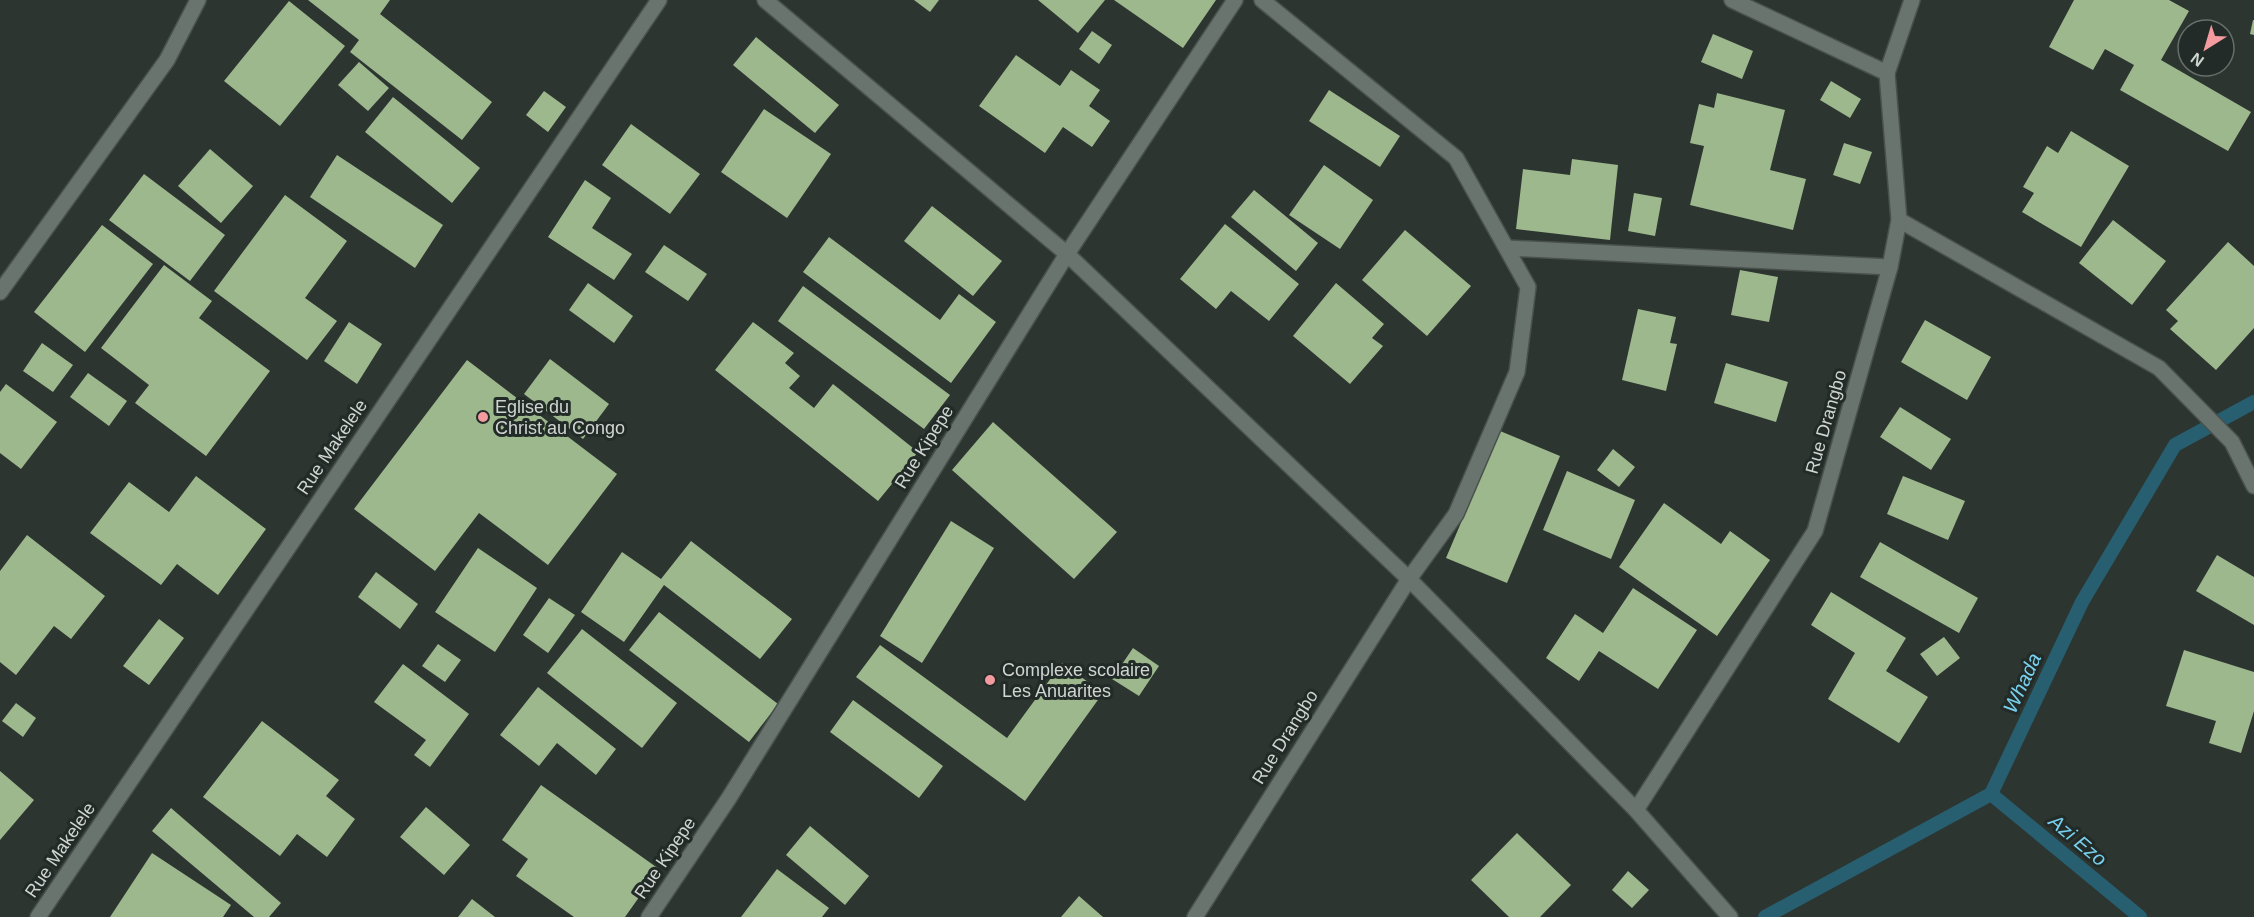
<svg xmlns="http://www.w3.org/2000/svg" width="2254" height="917" viewBox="0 0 2254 917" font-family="Helvetica,sans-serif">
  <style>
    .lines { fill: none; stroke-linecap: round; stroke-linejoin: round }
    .stream { stroke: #275f71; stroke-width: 14 }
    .building { fill: #9eb88e }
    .minor-casing { stroke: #49514c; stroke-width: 18 }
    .minor { stroke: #6a746e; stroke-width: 15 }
    .poi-dot { fill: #f49b9f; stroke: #222b27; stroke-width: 2 }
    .labels { text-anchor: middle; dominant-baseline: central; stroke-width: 6; stroke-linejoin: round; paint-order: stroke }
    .poi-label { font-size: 18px; fill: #d0d5d2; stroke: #222b27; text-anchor: start }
    .street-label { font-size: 18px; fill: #d0d5d2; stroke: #222b27 }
    .water-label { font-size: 20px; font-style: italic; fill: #78d1ee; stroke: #222b27 }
  </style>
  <rect width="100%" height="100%" fill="#2c3530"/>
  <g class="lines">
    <g class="stream">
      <path d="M 1991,794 L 2140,917"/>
      <path d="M 1765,917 L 1991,794 L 2082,602 L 2175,445 L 2254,402"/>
    </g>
  </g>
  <g class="building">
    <path d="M 308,0 L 390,0 L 380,14 L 492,102 L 462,140 L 350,52 L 359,40 Z"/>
    <path d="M 914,0 L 939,0 L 930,12 Z"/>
    <path d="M 1038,0 L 1105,0 L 1078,33 Z"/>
    <path d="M 1114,0 L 1216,0 L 1183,48 Z"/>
    <path d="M 2074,0 L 2169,0 L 2189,11 L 2161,60 L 2251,112 L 2228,151 L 2120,90 L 2134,65 L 2105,49 L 2093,70 L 2049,47 Z"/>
    <path d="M 289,1 L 345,46 L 280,126 L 224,81 Z"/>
    <path d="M 2253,20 L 2254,20 L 2254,35 L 2250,34 Z"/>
    <path d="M 1092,31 L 1112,45 L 1099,64 L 1079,49 Z"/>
    <path d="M 1713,34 L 1753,51 L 1742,79 L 1701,62 Z"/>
    <path d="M 756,37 L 839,105 L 815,133 L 733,65 Z"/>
    <path d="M 1016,55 L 1060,86 L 1071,70 L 1100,90 L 1089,106 L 1110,121 L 1092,147 L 1063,127 L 1045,153 L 979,106 Z"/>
    <path d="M 359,62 L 389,88 L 368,111 L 338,85 Z"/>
    <path d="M 1831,81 L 1861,99 L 1850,118 L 1820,100 Z"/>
    <path d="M 1329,90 L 1400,136 L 1380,167 L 1309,121 Z"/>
    <path d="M 544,91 L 566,107 L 548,132 L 526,115 Z"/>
    <path d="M 1717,93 L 1785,110 L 1770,170 L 1806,179 L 1793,230 L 1690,205 L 1704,146 L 1690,143 L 1699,104 L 1714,108 Z"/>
    <path d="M 393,97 L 480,168 L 452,203 L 365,132 Z"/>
    <path d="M 764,109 L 831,154 L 787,218 L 721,172 Z"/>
    <path d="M 631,124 L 700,174 L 670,214 L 602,165 Z"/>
    <path d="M 2071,131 L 2129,166 L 2081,247 L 2022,212 L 2034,193 L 2023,187 L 2047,146 L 2058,153 Z"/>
    <path d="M 1844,143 L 1872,152 L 1860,184 L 1833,175 Z"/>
    <path d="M 210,149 L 253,186 L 221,223 L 178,186 Z"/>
    <path d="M 337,155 L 443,225 L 415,268 L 310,197 Z"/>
    <path d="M 1572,159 L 1618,165 L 1610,240 L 1516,229 L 1523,169 L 1570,175 Z"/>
    <path d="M 1324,165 L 1373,200 L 1340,249 L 1289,215 Z"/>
    <path d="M 144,174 L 225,235 L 190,281 L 109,220 Z"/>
    <path d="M 585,180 L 611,198 L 592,228 L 632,254 L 614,280 L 548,237 Z"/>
    <path d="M 1254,190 L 1318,243 L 1296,271 L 1231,217 Z"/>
    <path d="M 1634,193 L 1662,198 L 1655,236 L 1628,231 Z"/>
    <path d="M 285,195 L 347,241 L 305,298 L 337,321 L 307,360 L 214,291 Z"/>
    <path d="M 932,206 L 1002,261 L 973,296 L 904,241 Z"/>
    <path d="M 2113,220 L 2166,261 L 2132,305 L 2079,263 Z"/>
    <path d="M 1225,224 L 1299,284 L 1269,321 L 1231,291 L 1216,309 L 1180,279 Z"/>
    <path d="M 102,225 L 153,264 L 85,352 L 34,312 Z"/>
    <path d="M 1405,230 L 1471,286 L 1427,336 L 1362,280 Z"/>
    <path d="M 829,237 L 940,320 L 959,294 L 996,322 L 951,383 L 803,272 Z"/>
    <path d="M 2228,242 L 2254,266 L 2254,328 L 2216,370 L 2170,329 L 2178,321 L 2166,310 Z"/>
    <path d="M 664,245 L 707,274 L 688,301 L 645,272 Z"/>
    <path d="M 164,265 L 212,301 L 199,318 L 270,371 L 206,456 L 135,403 L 149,385 L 101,348 Z"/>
    <path d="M 1740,270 L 1778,277 L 1769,322 L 1731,315 Z"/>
    <path d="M 588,283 L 633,316 L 614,343 L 569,310 Z"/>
    <path d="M 1336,283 L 1384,324 L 1372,338 L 1383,346 L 1350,384 L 1293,336 Z"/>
    <path d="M 803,286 L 950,395 L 924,429 L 778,321 Z"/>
    <path d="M 1638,309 L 1676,317 L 1670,343 L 1677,344 L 1666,391 L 1622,380 Z"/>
    <path d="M 1925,320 L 1991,357 L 1967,400 L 1901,362 Z"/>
    <path d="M 349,322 L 382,344 L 357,384 L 324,361 Z"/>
    <path d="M 753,322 L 794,353 L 785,363 L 800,376 L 789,388 L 814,408 L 833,384 L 918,452 L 878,501 L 715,370 Z"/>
    <path d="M 42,343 L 73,365 L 53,392 L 23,371 Z"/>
    <path d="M 550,359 L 609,404 L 583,439 L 524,394 Z"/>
    <path d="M 467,360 L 617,474 L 548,565 L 479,513 L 435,571 L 354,509 Z"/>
    <path d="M 1726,363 L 1788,382 L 1776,422 L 1714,403 Z"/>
    <path d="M 88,373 L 127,401 L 109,426 L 70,397 Z"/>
    <path d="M 6,384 L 57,422 L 21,469 L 0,453 L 0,392 Z"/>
    <path d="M 1900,407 L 1951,439 L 1931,470 L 1880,437 Z"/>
    <path d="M 993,422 L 1117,532 L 1074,579 L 952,470 Z"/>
    <path d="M 1500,431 L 1560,456 L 1507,583 L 1446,558 Z"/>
    <path d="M 1613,449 L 1635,467 L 1619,487 L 1597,470 Z"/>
    <path d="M 1567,471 L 1635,500 L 1611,559 L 1543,530 Z"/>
    <path d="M 196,476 L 266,529 L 218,595 L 177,564 L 161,585 L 90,533 L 129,482 L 169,512 Z"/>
    <path d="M 1903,476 L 1965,501 L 1948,540 L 1887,514 Z"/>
    <path d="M 1664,503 L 1721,544 L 1730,531 L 1770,560 L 1717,636 L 1619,567 Z"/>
    <path d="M 951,521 L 994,548 L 922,663 L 880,636 Z"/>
    <path d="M 27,535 L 105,596 L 71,639 L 54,626 L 16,675 L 0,662 L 0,571 Z"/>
    <path d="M 691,541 L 792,619 L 760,659 L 664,585 L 624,642 L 581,612 L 622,552 L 661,579 Z"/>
    <path d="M 1880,542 L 1978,598 L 1959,633 L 1860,577 Z"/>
    <path d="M 478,548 L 537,588 L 495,652 L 435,612 Z"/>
    <path d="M 2217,555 L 2254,577 L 2254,625 L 2196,591 Z"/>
    <path d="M 376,572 L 418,604 L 400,629 L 358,597 Z"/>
    <path d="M 1633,588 L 1697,630 L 1658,689 L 1599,651 L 1579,681 L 1546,658 L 1575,614 L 1603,633 Z"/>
    <path d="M 1831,592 L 1906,638 L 1886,671 L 1928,697 L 1899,743 L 1828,699 L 1855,653 L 1811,625 Z"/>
    <path d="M 549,598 L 575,615 L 548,653 L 523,635 Z"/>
    <path d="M 659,612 L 778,704 L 749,742 L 629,650 Z"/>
    <path d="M 159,619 L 184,638 L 149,685 L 123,666 Z"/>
    <path d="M 582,629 L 677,703 L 642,748 L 547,673 Z"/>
    <path d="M 1944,637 L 1960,658 L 1937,676 L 1920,654 Z"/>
    <path d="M 438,644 L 461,660 L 445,682 L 422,666 Z"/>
    <path d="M 880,645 L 1007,738 L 1062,663 L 1103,693 L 1025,801 L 856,677 Z"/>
    <path d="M 1133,648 L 1159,666 L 1139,696 L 1112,679 Z"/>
    <path d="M 2184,650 L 2254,672 L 2254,711 L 2241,753 L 2209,743 L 2216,721 L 2166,706 Z"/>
    <path d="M 403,664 L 469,714 L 430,767 L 414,755 L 426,740 L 374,702 Z"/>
    <path d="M 538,687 L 616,749 L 596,775 L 557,743 L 539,766 L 500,735 Z"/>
    <path d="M 853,700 L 943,766 L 919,798 L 830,732 Z"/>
    <path d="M 16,703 L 36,718 L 23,737 L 2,721 Z"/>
    <path d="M 262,721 L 339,780 L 326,796 L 355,819 L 327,857 L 297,834 L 280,856 L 203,797 Z"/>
    <path d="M 0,771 L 34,800 L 0,840 Z"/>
    <path d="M 541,785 L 659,869 L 625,917 L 574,917 L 516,876 L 528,859 L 502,840 Z"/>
    <path d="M 426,807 L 470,845 L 444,875 L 400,837 Z"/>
    <path d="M 171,808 L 281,903 L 269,917 L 254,917 L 152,831 Z"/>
    <path d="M 810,826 L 869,876 L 845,905 L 786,855 Z"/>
    <path d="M 1517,833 L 1571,885 L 1540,917 L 1509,917 L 1471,880 Z"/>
    <path d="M 152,853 L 231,905 L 223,917 L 110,917 Z"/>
    <path d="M 777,869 L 829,908 L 822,917 L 741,917 Z"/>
    <path d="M 1628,871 L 1649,890 L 1632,908 L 1612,890 Z"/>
    <path d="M 1079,896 L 1103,917 L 1061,917 Z"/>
    <path d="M 472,899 L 495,917 L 458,917 Z"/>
  </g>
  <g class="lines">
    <defs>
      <g id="minor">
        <path d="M 765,0 L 1067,254 L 1409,579 L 1636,810 L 1730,917"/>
        <path d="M 1732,0 L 1887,73"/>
        <path d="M 1899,220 L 2159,368 L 2232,442 L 2254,486"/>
        <path d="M 1507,248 L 1890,267"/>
        <path d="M 0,292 L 167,60 L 198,0"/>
        <path d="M 1636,810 L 1815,531 L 1890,267 L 1899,220 L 1887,73 L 1912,0"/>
        <path d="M 38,917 L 659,0"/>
        <path d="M 649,917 L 729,798 L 1067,254 L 1235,0"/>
        <path d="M 1195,917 L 1409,579 L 1456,514 L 1517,372 L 1528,287 L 1456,158 L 1262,0"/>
      </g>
    </defs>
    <use href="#minor" class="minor-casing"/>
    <use href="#minor" class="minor"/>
  </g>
  <g class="poi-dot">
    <circle cx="483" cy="417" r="6"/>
    <circle cx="990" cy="680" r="6"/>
  </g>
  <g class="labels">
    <g class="poi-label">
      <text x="495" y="407">Eglise du<tspan x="495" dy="21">Christ au Congo</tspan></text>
      <text x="1002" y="670">Complexe scolaire<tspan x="1002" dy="21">Les Anuarites</tspan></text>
    </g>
    <g class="street-label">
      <text transform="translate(1826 422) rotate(-74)">Rue Drangbo</text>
      <text transform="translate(332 447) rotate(-56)">Rue Makelele</text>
      <text transform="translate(924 447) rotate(-58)">Rue Kipepe</text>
      <text transform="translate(1285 737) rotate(-58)">Rue Drangbo</text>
      <text transform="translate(60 850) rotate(-56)">Rue Makelele</text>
      <text transform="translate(665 858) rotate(-56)">Rue Kipepe</text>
    </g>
    <g class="water-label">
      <text transform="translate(2022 683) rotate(-65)">Whada</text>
      <text transform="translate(2078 840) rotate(40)">Azi Ezo</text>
    </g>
  </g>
  <g transform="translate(2206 48) rotate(217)"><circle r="28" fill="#222b27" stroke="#686f6b" stroke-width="1.5"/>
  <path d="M0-4.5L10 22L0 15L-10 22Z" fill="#f49b9f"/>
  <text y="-9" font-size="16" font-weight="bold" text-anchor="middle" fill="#d0d5d2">N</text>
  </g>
</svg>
